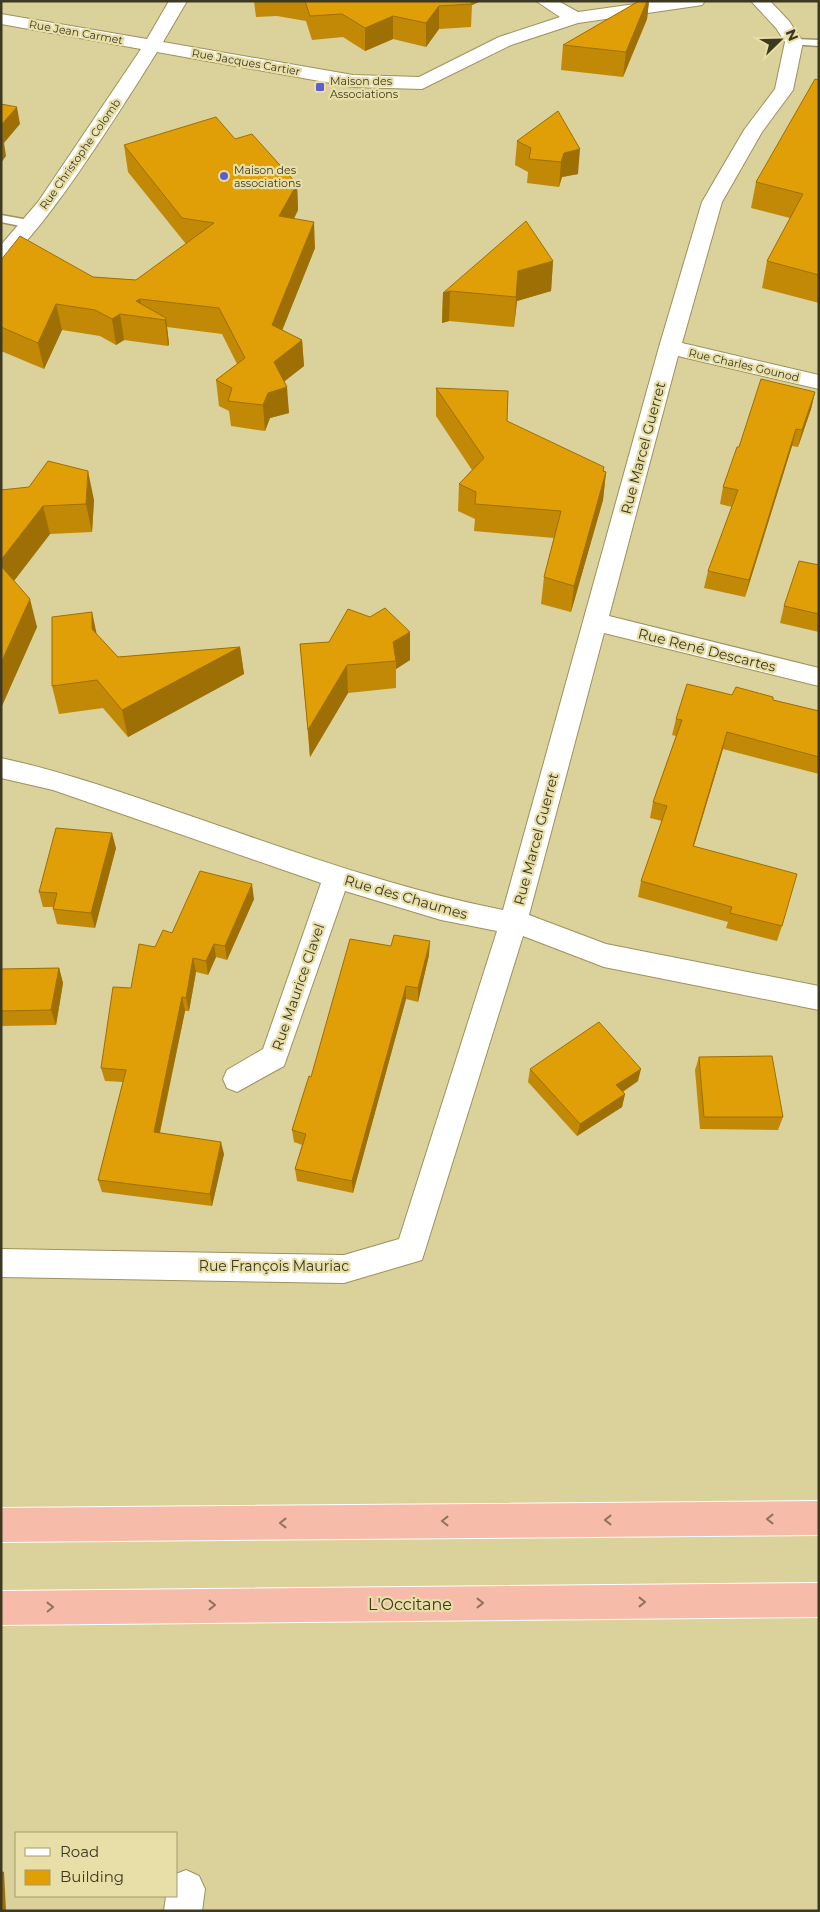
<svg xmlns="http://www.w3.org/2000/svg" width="820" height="1912" viewBox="0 0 820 1912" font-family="Montserrat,sans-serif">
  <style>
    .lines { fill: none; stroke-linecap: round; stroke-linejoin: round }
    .lane-casing { stroke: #9c925e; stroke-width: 3 }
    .street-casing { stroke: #9c925e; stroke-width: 2 }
    .secondary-casing { stroke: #9c925e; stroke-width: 2 }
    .highway-casing { stroke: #fff; stroke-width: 2 }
    .lane { fill: #fff; fill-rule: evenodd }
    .street { fill: #fff; fill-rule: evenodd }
    .secondary { fill: #fff; fill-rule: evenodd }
    .highway { fill: #f6bca9; fill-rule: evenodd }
    .wall { fill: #c18905 }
    .shaded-wall { fill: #9d6f04 }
    .building { fill: #e09f06; stroke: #9d6f04 }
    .oneway { stroke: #90735e }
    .poi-dot { fill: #5e5cd4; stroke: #e8dea7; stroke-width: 2 }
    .labels { text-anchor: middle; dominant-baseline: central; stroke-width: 4.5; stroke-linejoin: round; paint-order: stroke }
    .far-street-label { font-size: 11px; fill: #3c3821; stroke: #e8dea7 }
    .far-poi-label { font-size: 11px; fill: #3c3821; stroke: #e8dea7; text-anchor: start }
    .street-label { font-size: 14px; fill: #3c3821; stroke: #e8dea7 }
    .near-street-label { font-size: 16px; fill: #3c3821; stroke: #e8dea7 }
  </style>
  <rect width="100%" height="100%" fill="#dbd19a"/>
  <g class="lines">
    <defs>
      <g id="lane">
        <path d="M 794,39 L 819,40 L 819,46 L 790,44 L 790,40 Z"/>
        <path d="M 1,215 L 34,221 L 36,224 L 30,228 L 1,222 Z"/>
      </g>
      <g id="street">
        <path d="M 169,1 L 187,1 L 163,42 L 353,75 L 419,77 L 499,37 L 560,17 L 536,1 L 558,1 L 578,12 L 657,1 L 705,1 L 702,5 L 696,6 L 578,23 L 511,45 L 422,89 L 353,87 L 157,52 C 135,87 32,254 1,262 L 1,245 L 38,202 L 141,49 L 1,24 L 1,14 L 147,39 Z"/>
        <path d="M 751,1 L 770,1 L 789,21 L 803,42 L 793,90 L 762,132 L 722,202 L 682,343 L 819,375 L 819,389 L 678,356 L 609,616 L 819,668 L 819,686 L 604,633 L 529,915 L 606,944 L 819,986 L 819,1010 L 604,967 L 523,936 L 422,1260 L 344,1283 L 1,1277 L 1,1249 L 344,1255 L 399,1239 L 497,931 L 441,920 L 345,891 L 284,1066 L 237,1092 L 227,1088 L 223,1079 L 227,1070 L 263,1049 L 321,883 L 53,790 L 1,778 L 1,758 C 61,771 118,791 176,811 C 284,848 391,888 503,910 L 659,347 L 702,202 L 744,130 L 775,89 L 785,42 L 776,28 Z"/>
      </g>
      <path id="secondary" d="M 186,1870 L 199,1876 L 205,1889 L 202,1911 L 164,1911 L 166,1896 L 176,1896 L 176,1874 Z"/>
      <g id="highway">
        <path d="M 819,1501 L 819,1535 L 1,1542 L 1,1508 Z"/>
        <path d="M 819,1583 L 819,1617 L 1,1625 L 1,1591 Z"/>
      </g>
    </defs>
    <use href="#lane" class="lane-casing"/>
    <use href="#street" class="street-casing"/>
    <use href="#secondary" class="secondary-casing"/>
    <use href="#highway" class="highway-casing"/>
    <use href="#lane" class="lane"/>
    <use href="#street" class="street"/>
    <use href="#secondary" class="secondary"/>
    <use href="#highway" class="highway"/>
  </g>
  <g class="wall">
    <path d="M 254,1 L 481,1 L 472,5 L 471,27 L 439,29 L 426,47 L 393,39 L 365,51 L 343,37 L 312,40 L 306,21 L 277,16 L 256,17 Z"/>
    <path d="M 639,1 L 649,1 L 647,19 L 623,77 L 561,70 L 563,45 Z"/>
    <path d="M 819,80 L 819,303 L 762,288 L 767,261 L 790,218 L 751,208 L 756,182 Z"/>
    <path d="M 558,111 L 578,174 L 562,177 L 559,187 L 527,183 L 528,172 L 515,165 L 517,141 Z"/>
    <path d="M 235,139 L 297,184 L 298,210 L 294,219 L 315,248 L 282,330 L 302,340 L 304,366 L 284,381 L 289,413 L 270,418 L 265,431 L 231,426 L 229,411 L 219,406 L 216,380 L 237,364 L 222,334 L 167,327 L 169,344 L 168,346 L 124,340 L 116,345 L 100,336 L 62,330 L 44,369 L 1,351 L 1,260 L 93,277 L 136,280 L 186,244 L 128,172 L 124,145 Z"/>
    <path d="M 553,261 L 551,291 L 517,301 L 514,327 L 449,321 L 442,323 L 443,293 Z"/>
    <path d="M 436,388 L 507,421 L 606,472 L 603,500 L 571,612 L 541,604 L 544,577 L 554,538 L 474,531 L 475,519 L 458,511 L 459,484 L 472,470 L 436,416 Z"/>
    <path d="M 815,392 L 811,409 L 798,447 L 792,446 L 745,597 L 704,588 L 708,571 L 732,507 L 720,504 L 723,487 L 739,447 Z"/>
    <path d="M 1,490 L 94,500 L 92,532 L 50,534 L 14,581 L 37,627 L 1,708 Z"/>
    <path d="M 819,565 L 819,632 L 780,623 L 784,606 Z"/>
    <path d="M 96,634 L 118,657 L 240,647 L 244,674 L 128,737 L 103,708 L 59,714 L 52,686 Z"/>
    <path d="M 300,644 L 410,660 L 396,669 L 396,688 L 348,693 L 310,757 Z"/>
    <path d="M 732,695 L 773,700 L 819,711 L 819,774 L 723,749 L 694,846 L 782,926 L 777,941 L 726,928 L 728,922 L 638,897 L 641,881 L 662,821 L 650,818 L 653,802 L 676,736 L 672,735 L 676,719 Z"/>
    <path d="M 116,848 L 95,928 L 57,924 L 53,909 L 53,907 L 43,907 L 39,892 Z"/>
    <path d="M 254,899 L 227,960 L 216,957 L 208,975 L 196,972 L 189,1011 L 185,1011 L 160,1133 L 224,1154 L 212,1206 L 102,1192 L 98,1180 L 123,1082 L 105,1081 L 101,1068 L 131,988 L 155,947 L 172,933 Z"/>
    <path d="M 429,955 L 418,1002 L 406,999 L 353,1193 L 297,1181 L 295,1169 L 302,1145 L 294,1142 L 292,1130 L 311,1077 Z"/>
    <path d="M 59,968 L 63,983 L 56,1025 L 1,1026 L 1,969 Z"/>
    <path d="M 699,1057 L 783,1117 L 778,1130 L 700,1129 L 695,1070 Z"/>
    <path d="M 530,1069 L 638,1081 L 623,1092 L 625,1094 L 622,1107 L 577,1136 L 528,1082 Z"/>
  </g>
  <g class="shaded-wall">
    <path d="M 466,1 L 481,1 L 472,5 L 472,4 Z"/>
    <path d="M 647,1 L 649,1 L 647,19 L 623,77 L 626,52 Z"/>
    <path d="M 439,6 L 439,29 L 426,47 L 426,23 Z"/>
    <path d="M 393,16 L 393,39 L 365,51 L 365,28 Z"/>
    <path d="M 17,107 L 20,124 L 4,143 L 6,156 L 1,163 L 1,125 Z"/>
    <path d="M 580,149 L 578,174 L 562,177 L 559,187 L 561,162 L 564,153 Z"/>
    <path d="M 297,184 L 298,210 L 281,243 L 279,216 Z"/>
    <path d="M 314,222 L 315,248 L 274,351 L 272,325 Z"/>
    <path d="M 553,261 L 551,291 L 517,301 L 514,327 L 518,271 Z"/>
    <path d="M 450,291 L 449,321 L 442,323 L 443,293 Z"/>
    <path d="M 140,299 L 143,317 L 136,301 Z"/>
    <path d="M 56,304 L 62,330 L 44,369 L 38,343 Z"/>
    <path d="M 120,314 L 124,340 L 116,345 L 112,319 Z"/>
    <path d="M 166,318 L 169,344 L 168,346 L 165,320 Z"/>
    <path d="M 302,340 L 304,366 L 276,388 L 274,362 Z"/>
    <path d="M 287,387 L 289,413 L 270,418 L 265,431 L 263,405 L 268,393 Z"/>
    <path d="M 815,392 L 811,409 L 798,447 L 802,430 Z"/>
    <path d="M 796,429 L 792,446 L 745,597 L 749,580 Z"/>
    <path d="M 604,467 L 602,487 L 606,472 L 603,500 L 571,612 L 574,586 Z"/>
    <path d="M 88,471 L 94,500 L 92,532 L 86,504 Z"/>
    <path d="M 43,506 L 50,534 L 6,591 L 1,572 L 1,560 Z"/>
    <path d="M 30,599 L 37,627 L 1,708 L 1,663 Z"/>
    <path d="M 92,612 L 98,640 L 92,629 Z"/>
    <path d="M 410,632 L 410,660 L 396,669 L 396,661 L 393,642 Z"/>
    <path d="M 240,647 L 244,674 L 128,737 L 122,710 Z"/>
    <path d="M 347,665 L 348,693 L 310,757 L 308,730 Z"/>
    <path d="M 727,732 L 723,749 L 689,861 L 693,846 Z"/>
    <path d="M 112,833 L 116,848 L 95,928 L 91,913 Z"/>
    <path d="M 252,884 L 254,899 L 227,960 L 225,946 Z"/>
    <path d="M 430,941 L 429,955 L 418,1002 L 418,988 Z"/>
    <path d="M 214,944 L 216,957 L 208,975 L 206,961 Z"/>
    <path d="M 193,958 L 196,972 L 189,1011 L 186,998 Z"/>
    <path d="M 59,968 L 63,983 L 56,1025 L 51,1010 Z"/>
    <path d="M 406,986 L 406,999 L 353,1193 L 352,1181 Z"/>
    <path d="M 182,997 L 185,1011 L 157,1145 L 154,1132 Z"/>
    <path d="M 641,1069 L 638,1081 L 614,1097 L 616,1085 Z"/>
    <path d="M 625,1094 L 622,1107 L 577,1136 L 580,1124 Z"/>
    <path d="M 221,1142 L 224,1154 L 212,1206 L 210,1194 Z"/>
    <path d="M 1,1871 L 4,1872 L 6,1911 L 1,1911 Z"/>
  </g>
  <g class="building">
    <path d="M 305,1 L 471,1 L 472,4 L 439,6 L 426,23 L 393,16 L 365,28 L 342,14 L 310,16 Z"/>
    <path d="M 639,1 L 647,1 L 626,52 L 563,45 Z"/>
    <path d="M 815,79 L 819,80 L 819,275 L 767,261 L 803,194 L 756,182 Z"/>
    <path d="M 1,104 L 17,107 L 1,125 Z"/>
    <path d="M 558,111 L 580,149 L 564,153 L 561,162 L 529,159 L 531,148 L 517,141 Z"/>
    <path d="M 216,117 L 235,139 L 252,134 L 297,184 L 279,216 L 314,222 L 272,325 L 302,340 L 274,362 L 287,387 L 268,393 L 263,405 L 228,401 L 232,388 L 216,380 L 245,358 L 219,308 L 140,299 L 136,301 L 166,318 L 165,320 L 120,314 L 112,319 L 95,310 L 56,304 L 38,343 L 1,327 L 1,260 L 20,236 L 93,277 L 136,280 L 214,223 L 182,218 L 124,145 Z"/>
    <path d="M 526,221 L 553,261 L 518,271 L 516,297 L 450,291 L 443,293 Z"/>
    <path d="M 761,379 L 815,392 L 802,430 L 796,429 L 749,580 L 708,571 L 738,490 L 723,487 L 737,447 L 739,447 Z"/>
    <path d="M 436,388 L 508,391 L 507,421 L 604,467 L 603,471 L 606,472 L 574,586 L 544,577 L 561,511 L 475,504 L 476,492 L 459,484 L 484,458 Z"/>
    <path d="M 48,461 L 88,471 L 86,504 L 43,506 L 1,560 L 1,490 L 29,487 Z"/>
    <path d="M 799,561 L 819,565 L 819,614 L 784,606 Z"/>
    <path d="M 1,566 L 30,599 L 1,663 Z"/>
    <path d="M 385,608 L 410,632 L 393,642 L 396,661 L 347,665 L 308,730 L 300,644 L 329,642 L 348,609 L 370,617 Z"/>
    <path d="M 92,612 L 92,629 L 118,657 L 240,647 L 122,710 L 97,680 L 52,686 L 52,617 Z"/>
    <path d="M 687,684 L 732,695 L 736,687 L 773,697 L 773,700 L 819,711 L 819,757 L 727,732 L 693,846 L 797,874 L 782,926 L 730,913 L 732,907 L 641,881 L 667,806 L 653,802 L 682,720 L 676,719 Z"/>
    <path d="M 56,828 L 112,833 L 91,913 L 53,909 L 57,893 L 39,892 Z"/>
    <path d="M 200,871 L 252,884 L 225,946 L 214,944 L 206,961 L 193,958 L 186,998 L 182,997 L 154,1132 L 221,1142 L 210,1194 L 98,1180 L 126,1070 L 101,1068 L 113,987 L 131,988 L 139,944 L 155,947 L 163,930 L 172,933 Z"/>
    <path d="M 394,935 L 430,941 L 418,988 L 406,986 L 352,1181 L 295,1169 L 306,1134 L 292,1130 L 309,1076 L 311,1077 L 350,939 L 391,946 Z"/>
    <path d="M 59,968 L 51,1010 L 1,1011 L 1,969 Z"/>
    <path d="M 599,1022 L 641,1069 L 616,1085 L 625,1094 L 580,1124 L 530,1069 Z"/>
    <path d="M 772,1056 L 783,1117 L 704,1117 L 699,1057 Z"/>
  </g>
  <defs><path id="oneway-chevron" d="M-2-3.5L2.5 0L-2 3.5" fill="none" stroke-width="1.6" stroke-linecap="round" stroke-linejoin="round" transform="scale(1.25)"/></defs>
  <g class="oneway">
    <use href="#oneway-chevron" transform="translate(770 1519) rotate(180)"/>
    <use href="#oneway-chevron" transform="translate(608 1520) rotate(180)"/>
    <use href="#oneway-chevron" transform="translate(445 1521) rotate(180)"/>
    <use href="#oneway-chevron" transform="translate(283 1523) rotate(180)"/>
    <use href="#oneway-chevron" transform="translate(642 1602)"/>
    <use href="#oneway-chevron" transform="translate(480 1603)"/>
    <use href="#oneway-chevron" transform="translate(212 1605)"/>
    <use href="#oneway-chevron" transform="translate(50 1607) rotate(-1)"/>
  </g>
  <g class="poi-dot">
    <rect x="315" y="82" width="10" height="10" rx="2.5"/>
    <circle cx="224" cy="176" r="5"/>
  </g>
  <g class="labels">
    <g class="far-street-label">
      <text transform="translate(76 32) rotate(10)">Rue Jean Carmet</text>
      <text transform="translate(246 62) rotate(10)">Rue Jacques Cartier</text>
      <text transform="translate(80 154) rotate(-55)">Rue Christophe Colomb</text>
      <text transform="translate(744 365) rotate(13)">Rue Charles Gounod</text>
    </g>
    <g class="far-poi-label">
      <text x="330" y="81">Maison des<tspan x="330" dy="13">Associations</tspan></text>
      <text x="234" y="170">Maison des<tspan x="234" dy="13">associations</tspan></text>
    </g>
    <g class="street-label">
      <text transform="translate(643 448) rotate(-75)">Rue Marcel Guerret</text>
      <text transform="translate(707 650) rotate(14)">Rue René Descartes</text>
      <text transform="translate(536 839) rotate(-75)">Rue Marcel Guerret</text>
      <text transform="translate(406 897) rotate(16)">Rue des Chaumes</text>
      <text transform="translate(298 987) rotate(-71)">Rue Maurice Clavel</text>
      <text x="274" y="1266">Rue François Mauriac</text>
    </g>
    <g class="near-street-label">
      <text x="410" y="1604">L'Occitane</text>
    </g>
  </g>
  <rect width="820" height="1912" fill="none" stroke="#3c3821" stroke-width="5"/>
  <rect x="15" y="1832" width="162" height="65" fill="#e8dea7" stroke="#a39c71"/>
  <rect x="25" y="1848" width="25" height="8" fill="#ffffff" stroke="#a39c71"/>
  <text x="60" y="1857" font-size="15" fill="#3c3821">Road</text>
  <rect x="25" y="1870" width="25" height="15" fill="#e09f06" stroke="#a39c71"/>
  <text x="60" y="1882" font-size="15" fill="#3c3821">Building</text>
  <g transform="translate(780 40) rotate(67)" stroke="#e8dea7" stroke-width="4" paint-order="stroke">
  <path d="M0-4L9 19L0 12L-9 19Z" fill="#3c3821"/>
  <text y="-8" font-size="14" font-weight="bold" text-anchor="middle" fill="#3c3821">N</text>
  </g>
</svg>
